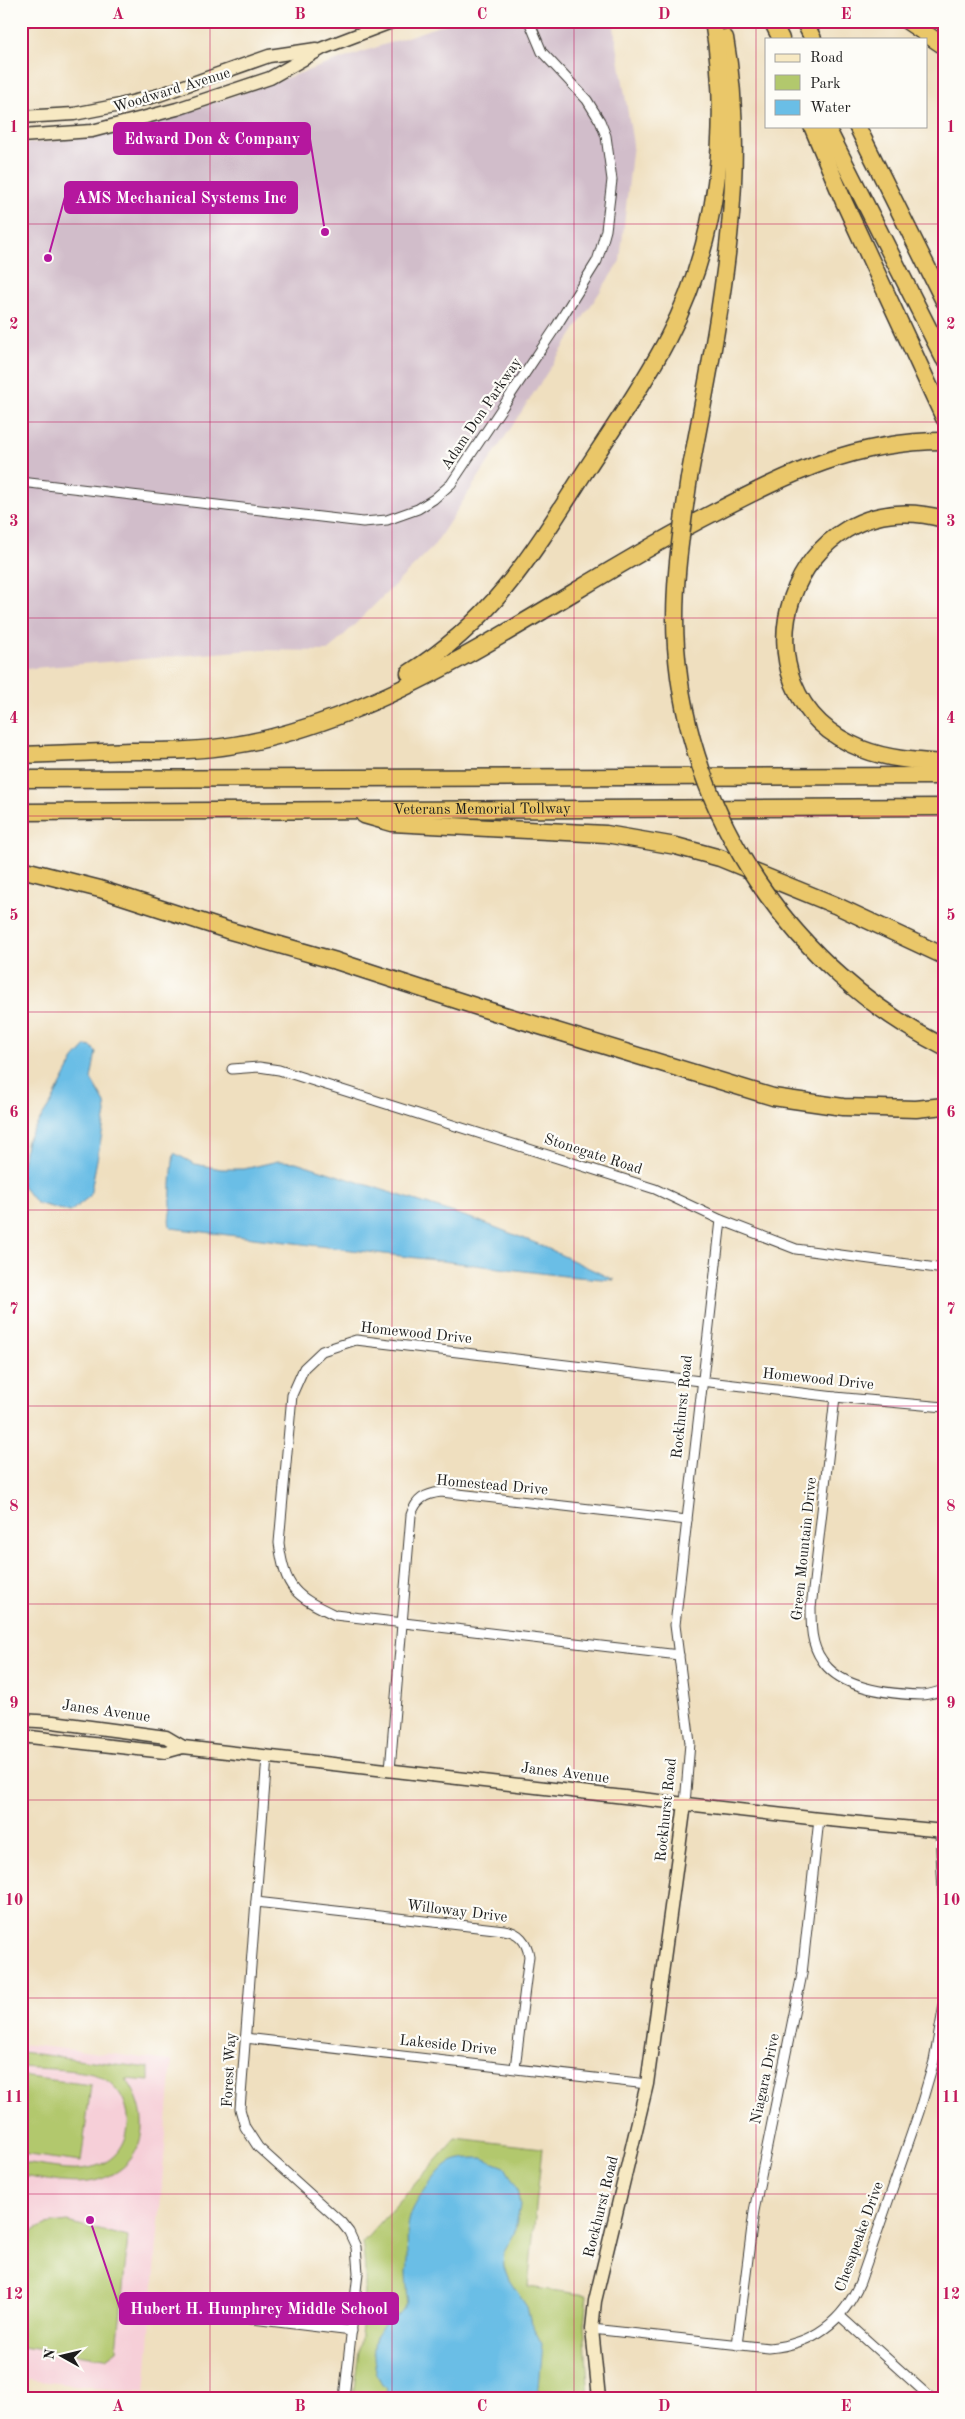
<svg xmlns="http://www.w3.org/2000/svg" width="965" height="2419" viewBox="0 0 965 2419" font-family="'Old Standard TT',serif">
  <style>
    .built { fill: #f6cfd8 }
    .industrial { fill: #d1bdca }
    .green { fill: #b2c86d; stroke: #677244 }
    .water { fill: #6abee6; stroke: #436d81 }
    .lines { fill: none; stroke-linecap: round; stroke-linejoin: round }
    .street-casing { stroke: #3c3934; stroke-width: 11 }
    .secondary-casing { stroke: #3c3934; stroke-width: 15 }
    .highway-casing { stroke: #3c3934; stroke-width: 19 }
    .street { stroke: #fff; stroke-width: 9 }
    .secondary { stroke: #f7e9c3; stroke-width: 12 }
    .highway { stroke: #eac769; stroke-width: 16 }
    .highway-bridge-casing { stroke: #3c3934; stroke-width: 19; stroke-linecap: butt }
    .highway-bridge { stroke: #eac769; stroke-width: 16 }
    .grid { fill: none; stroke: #c2185b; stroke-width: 1; stroke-opacity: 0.55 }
    .labels { text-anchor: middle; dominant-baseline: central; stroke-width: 4.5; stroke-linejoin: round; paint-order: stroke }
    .street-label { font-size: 15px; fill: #1c1c1c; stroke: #fdfcf7 }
    .leader { fill: none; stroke: #b5179e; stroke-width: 2 }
    .callout-dot { fill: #b5179e; stroke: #fdfcf7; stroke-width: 2 }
    .callout { fill: #b5179e; stroke: #b5179e; stroke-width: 2 }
    .callout-label { font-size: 16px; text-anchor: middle; font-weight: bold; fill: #fff }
    .neatline { fill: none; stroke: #c2185b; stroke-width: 2 }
    .grid-label { font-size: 16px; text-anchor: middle; font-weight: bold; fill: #c2185b }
  </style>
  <rect width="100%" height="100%" fill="#fdfcf7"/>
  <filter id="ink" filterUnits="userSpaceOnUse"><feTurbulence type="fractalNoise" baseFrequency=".02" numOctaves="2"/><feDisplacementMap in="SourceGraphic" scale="10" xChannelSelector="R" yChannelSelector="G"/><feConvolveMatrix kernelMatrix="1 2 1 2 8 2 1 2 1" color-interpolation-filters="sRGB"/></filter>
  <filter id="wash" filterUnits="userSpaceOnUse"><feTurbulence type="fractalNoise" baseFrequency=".0096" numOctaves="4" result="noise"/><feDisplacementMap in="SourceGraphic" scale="20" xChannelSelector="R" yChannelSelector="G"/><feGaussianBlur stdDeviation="1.12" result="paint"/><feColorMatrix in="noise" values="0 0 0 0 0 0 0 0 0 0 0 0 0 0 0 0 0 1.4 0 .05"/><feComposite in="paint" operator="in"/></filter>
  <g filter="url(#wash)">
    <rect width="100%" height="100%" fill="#efdfbf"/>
    <path class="built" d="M 21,2044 L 172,2061 L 145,2393 L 21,2379 Z"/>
    <path class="industrial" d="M 454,21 L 613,21 L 633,144 L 620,261 L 433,547 L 328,651 L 252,650 L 21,669 L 21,144 L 83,138 L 144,126 Z"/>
    <g class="green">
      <path d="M 21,2052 L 149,2068 L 149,2081 L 126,2079 C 154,2116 146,2167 98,2180 C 74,2187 45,2179 21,2176 L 21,2163 C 44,2165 71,2173 93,2167 C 137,2156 140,2097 101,2077 C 84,2069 42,2069 21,2067 Z"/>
      <path d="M 21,2076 L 91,2085 L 81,2162 L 21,2154 Z"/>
      <path d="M 456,2138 L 542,2148 L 528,2287 L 587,2295 L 584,2324 L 589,2398 L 353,2398 C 358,2348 371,2293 362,2243 Z"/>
      <path d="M 67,2222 L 128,2237 L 117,2350 L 106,2358 L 21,2347 L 21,2237 L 45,2225 Z"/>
    </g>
    <g class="water">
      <path d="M 86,1046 L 92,1047 L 96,1052 L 91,1079 L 105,1103 L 106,1113 L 90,1196 L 70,1212 L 36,1203 L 22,1185 L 21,1168 L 27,1140 L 51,1103 L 74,1059 Z"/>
      <path d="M 174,1153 L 195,1164 L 221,1169 L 244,1169 L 278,1161 L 296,1162 L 479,1221 L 538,1244 L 614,1280 L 565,1276 L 171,1228 C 167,1220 171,1213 171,1205 C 170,1187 172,1170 174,1153 Z"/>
      <path d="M 482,2158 L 505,2167 L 517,2188 L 520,2206 L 514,2234 L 503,2254 L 504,2267 L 509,2280 L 527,2307 L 531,2323 L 542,2344 L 538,2387 L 544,2398 L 516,2393 L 501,2398 L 413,2398 L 385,2393 L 386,2389 C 374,2380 370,2345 378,2333 C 385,2320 401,2319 406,2303 C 409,2293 406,2284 406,2273 C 406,2267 409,2261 408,2255 C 405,2220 410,2209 431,2182 C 449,2159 453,2158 482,2158 Z"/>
    </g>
  </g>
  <g filter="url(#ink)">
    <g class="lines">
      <defs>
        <g id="street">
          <path d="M 21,23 L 29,21"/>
          <path d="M 21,482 L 363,522 L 387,520 L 418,509 L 434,499 L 451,484 L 556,327 L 597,261 L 601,248 L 606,230 L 612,180 L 606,136 L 600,121 L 587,100 L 542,52 L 529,21"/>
          <path d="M 232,1069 L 259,1067 L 279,1070 L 655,1189 L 721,1220 L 796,1249 L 944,1269"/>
          <path d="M 835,1397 L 811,1608 C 811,1626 811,1645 822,1660 C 840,1689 890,1694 921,1695 C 928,1695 937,1692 944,1690"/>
          <path d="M 679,1655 L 335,1615 C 295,1596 285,1589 279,1543 L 292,1395 L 304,1368 L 322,1351 L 356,1340 L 835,1397 L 944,1407"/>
          <path d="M 267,1757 L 240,2109 L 245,2127 L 258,2147 L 341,2222 L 349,2232 L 356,2247 L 358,2273 L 344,2398"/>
          <path d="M 390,1770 L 411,1515 C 416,1499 425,1494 441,1492 L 687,1520"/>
          <path d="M 685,1804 L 690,1743 L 675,1625 L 721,1220"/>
          <path d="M 940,1832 L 944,1911"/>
          <path d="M 256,1902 L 504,1930 C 519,1932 527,1942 529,1956 L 515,2068"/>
          <path d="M 245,2038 L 647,2084"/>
          <path d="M 840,2316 L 931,2398"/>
          <path d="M 235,2317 L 352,2331"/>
          <path d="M 592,2329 L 769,2348 C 813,2344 843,2322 860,2282 L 919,2112 L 934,2061 L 944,2005"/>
          <path d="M 737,2345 L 754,2211 L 802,1974 L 819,1819"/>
        </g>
        <g id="secondary">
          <path d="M 21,117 L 74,114 L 120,105 L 159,95 L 269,56 L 316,49"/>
          <path d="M 21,136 L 92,131 L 177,109 L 270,78 L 323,48 L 394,21"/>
          <path d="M 21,1720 L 53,1722 L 166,1737 L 183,1747"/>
          <path d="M 21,1736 L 165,1752 L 183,1747 L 819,1819 L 944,1831"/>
          <path d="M 599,2398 L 592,2329 L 595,2301 L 647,2084 L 685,1804"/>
        </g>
        <g id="highway">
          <path d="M 772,21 L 781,39"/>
          <path d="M 804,21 L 813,39"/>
          <path d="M 907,21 L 944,46"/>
          <path d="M 812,126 L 844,202 L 944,418"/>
          <path d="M 826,126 L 944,359"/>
          <path d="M 857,126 L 944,301"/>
          <path d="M 689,478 C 715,336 751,182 725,38"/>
          <path d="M 944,519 C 791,477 720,693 862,749 C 887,759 917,761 944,763"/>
          <path d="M 409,673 C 491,622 532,555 582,476 C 611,431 643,386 668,338 C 718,242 731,127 713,21"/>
          <path d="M 21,755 C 58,754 94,752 131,751 C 166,751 201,751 235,745 C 273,739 310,727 346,713 C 476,662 589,576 713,513 C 791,473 854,441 944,441"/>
          <path d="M 21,779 L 944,776"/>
          <path id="s1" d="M 21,812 L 944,807"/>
          <path d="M 364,815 L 392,823 L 606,834 L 676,846 L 720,858 L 835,905 L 944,956"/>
          <path d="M 21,869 L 100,889 L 227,930 L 336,961 L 484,1009 L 773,1097 L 843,1107 L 916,1109 L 944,1106"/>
        </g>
      </defs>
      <use href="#street" class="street-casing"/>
      <use href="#secondary" class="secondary-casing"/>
      <use href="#highway" class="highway-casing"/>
      <use href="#street" class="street"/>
      <use href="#secondary" class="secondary"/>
      <use href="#highway" class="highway"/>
      <defs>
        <path id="highway-bridge" d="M 689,478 C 681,534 672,590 676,647 C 688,817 793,970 944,1047"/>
      </defs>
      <use href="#highway-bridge" class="highway-bridge-casing"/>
      <use href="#highway-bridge" class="highway-bridge"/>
    </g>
  </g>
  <path class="grid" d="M 210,21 L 210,2398M 392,21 L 392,2398M 574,21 L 574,2398M 756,21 L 756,2398M 21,224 L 944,224M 21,422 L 944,422M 21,618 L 944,618M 21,816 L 944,816M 21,1012 L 944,1012M 21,1210 L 944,1210M 21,1406 L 944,1406M 21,1604 L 944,1604M 21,1800 L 944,1800M 21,1998 L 944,1998M 21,2194 L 944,2194"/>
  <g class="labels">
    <g class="street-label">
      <text transform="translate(172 91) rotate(-17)">Woodward Avenue</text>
      <text transform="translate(482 414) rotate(-56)">Adam Don Parkway</text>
      <text stroke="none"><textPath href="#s1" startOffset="461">Veterans Memorial Tollway</textPath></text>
      <text transform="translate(593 1155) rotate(18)">Stonegate Road</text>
      <text transform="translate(416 1334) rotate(6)">Homewood Drive</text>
      <text transform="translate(818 1380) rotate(6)">Homewood Drive</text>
      <text transform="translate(683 1407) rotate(-84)">Rockhurst Road</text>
      <text transform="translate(492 1486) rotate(5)">Homestead Drive</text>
      <text transform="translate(805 1549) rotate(-84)">Green Mountain Drive</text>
      <text transform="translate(106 1712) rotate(8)">Janes Avenue</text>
      <text transform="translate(565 1774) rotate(7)">Janes Avenue</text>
      <text transform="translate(667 1810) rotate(-84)">Rockhurst Road</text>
      <text transform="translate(457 1912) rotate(7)">Willoway Drive</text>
      <text transform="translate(448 2046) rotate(6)">Lakeside Drive</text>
      <text transform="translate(230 2070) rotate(-87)">Forest Way</text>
      <text transform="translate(766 2079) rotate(-78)">Niagara Drive</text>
      <text transform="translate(602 2207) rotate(-76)">Rockhurst Road</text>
      <text transform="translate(860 2237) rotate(-70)">Chesapeake Drive</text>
    </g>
  </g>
  <path class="leader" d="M325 232L310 139M48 258L65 197M90 2220L120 2309"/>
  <g class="callout-dot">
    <circle cx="325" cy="232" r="5"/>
    <circle cx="48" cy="258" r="5"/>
    <circle cx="90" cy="2220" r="5"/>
  </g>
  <g class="callout">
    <rect x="114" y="123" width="196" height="31" rx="5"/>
    <rect x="65" y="182" width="232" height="31" rx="5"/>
    <rect x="120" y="2293" width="278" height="31" rx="5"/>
  </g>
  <g class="callout-label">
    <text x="212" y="144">Edward Don &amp; Company</text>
    <text x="181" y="203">AMS Mechanical Systems Inc</text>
    <text x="259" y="2314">Hubert H. Humphrey Middle School</text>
  </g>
  <rect width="965" height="2419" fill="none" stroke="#fdfcf7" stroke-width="55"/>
  <rect x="765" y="38" width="162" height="90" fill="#fdfcf7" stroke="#a3a29f"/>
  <rect x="775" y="54" width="25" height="8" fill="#f7e9c3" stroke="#a3a29f"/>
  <text x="810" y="62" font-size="15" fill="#1c1c1c">Road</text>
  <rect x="775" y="75" width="25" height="15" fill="#b2c86d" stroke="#a3a29f"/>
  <text x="810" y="88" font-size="15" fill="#1c1c1c">Park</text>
  <rect x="775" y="100" width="25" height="15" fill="#6abee6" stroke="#a3a29f"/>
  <text x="810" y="112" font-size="15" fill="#1c1c1c">Water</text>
  <g transform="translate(62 2356) rotate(278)" stroke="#fdfcf7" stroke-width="4" paint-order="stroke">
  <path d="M0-4L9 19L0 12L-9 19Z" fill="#1c1c1c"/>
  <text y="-8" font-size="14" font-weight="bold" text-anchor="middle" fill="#1c1c1c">N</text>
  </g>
  <rect x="28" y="28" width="910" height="2364" class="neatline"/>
  <g class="grid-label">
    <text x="118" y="19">A</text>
    <text x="300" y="19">B</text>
    <text x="482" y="19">C</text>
    <text x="664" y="19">D</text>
    <text x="846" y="19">E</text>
    <text x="14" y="132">1</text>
    <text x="951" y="132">1</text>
    <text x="14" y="329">2</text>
    <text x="951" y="329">2</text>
    <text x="14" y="526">3</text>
    <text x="951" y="526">3</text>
    <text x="14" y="723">4</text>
    <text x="951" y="723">4</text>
    <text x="14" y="920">5</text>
    <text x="951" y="920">5</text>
    <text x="14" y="1117">6</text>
    <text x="951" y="1117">6</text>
    <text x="14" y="1314">7</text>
    <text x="951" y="1314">7</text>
    <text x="14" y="1511">8</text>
    <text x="951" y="1511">8</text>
    <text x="14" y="1708">9</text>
    <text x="951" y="1708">9</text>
    <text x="14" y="1905">10</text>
    <text x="951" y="1905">10</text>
    <text x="14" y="2102">11</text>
    <text x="951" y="2102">11</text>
    <text x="14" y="2299">12</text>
    <text x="951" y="2299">12</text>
    <text x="118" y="2411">A</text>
    <text x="300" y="2411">B</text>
    <text x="482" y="2411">C</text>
    <text x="664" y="2411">D</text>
    <text x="846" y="2411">E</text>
  </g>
</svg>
